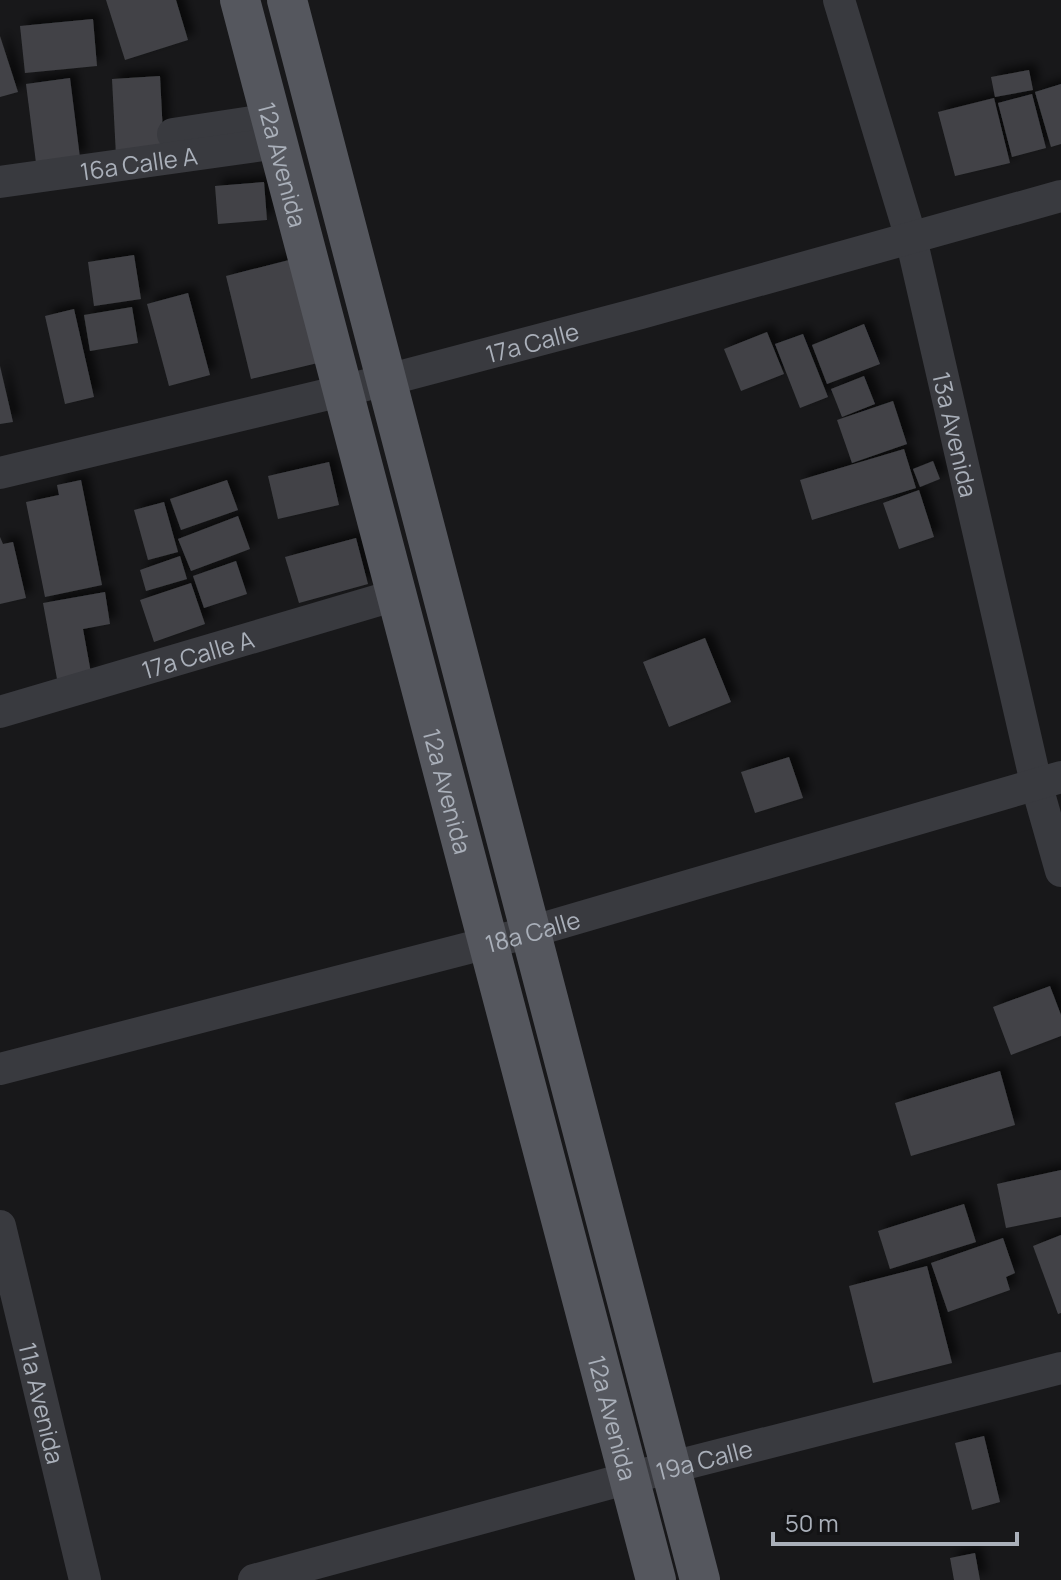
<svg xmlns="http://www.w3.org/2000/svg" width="1061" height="1580" viewBox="0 0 1061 1580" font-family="Manrope,sans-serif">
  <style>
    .building { fill: #424347; filter: url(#shadow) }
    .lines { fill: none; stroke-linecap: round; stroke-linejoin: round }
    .minor { stroke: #393a3f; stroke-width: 32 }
    .major { stroke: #55575e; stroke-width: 40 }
    .labels { text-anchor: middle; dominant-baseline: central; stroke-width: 7; stroke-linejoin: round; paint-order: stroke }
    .street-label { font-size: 24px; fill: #aab0ba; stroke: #131315 }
  </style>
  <defs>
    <filter id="shadow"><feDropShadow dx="7" dy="-7" stdDeviation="4" flood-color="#0009"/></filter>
  </defs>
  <rect width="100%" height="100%" fill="#18181a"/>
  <g class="building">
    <path d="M 106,0 L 176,0 L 188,40 L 125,60 Z"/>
    <path d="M 93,19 L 97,66 L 25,73 L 20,26 Z"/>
    <path d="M 0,36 L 18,92 L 0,97 Z"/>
    <path d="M 1029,70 L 1033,90 L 995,97 L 991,77 Z"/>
    <path d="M 160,76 L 164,153 L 116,156 L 112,79 Z"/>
    <path d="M 70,78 L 80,158 L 36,163 L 26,84 Z"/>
    <path d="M 1061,84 L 1061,144 L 1051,147 L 1035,92 Z"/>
    <path d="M 1032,94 L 1046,148 L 1012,157 L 998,103 Z"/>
    <path d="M 994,98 L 1010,163 L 955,176 L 938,112 Z"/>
    <path d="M 264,182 L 267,220 L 218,224 L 215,186 Z"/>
    <path d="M 134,255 L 141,299 L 94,306 L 88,262 Z"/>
    <path d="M 297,258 L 322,362 L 251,379 L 226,276 Z"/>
    <path d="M 188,293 L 210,375 L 169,386 L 147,304 Z"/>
    <path d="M 132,307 L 138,343 L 90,351 L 84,315 Z"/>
    <path d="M 74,309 L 94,397 L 65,404 L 45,316 Z"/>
    <path d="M 864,324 L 880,364 L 827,384 L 812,345 Z"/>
    <path d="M 767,332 L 784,374 L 741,391 L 724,349 Z"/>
    <path d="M 803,334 L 828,397 L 800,408 L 775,344 Z"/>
    <path d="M 0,366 L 13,422 L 0,424 Z"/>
    <path d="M 864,376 L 875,404 L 842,417 L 831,389 Z"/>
    <path d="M 893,401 L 907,444 L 852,463 L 837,420 Z"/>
    <path d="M 904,449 L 916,488 L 812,520 L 800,480 Z"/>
    <path d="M 933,461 L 940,479 L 920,487 L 913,469 Z"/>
    <path d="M 329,462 L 339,505 L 278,519 L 268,476 Z"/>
    <path d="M 81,480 L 102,585 L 45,597 L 26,502 L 59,495 L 57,485 Z"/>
    <path d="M 227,480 L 238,510 L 181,530 L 170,499 Z"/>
    <path d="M 919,490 L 934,537 L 899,549 L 883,503 Z"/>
    <path d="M 164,502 L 178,552 L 148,560 L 134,510 Z"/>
    <path d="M 238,516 L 250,549 L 191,571 L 178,539 Z"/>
    <path d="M 0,537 L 3,544 L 13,542 L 26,598 L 0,604 Z"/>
    <path d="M 356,538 L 368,584 L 299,603 L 285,557 Z"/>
    <path d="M 180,556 L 187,579 L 146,591 L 140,570 Z"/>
    <path d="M 236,561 L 247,594 L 204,608 L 193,576 Z"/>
    <path d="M 191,583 L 205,624 L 154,642 L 140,600 Z"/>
    <path d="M 105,592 L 110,624 L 83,629 L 91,673 L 57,679 L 43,603 Z"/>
    <path d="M 705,638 L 731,702 L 669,727 L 643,662 Z"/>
    <path d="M 789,757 L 803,798 L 755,813 L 741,772 Z"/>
    <path d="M 1050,986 L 1061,1015 L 1061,1036 L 1011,1055 L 993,1007 Z"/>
    <path d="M 1000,1071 L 1015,1125 L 911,1156 L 895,1103 Z"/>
    <path d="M 1061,1170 L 1061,1217 L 1006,1228 L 997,1184 Z"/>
    <path d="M 964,1204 L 976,1242 L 890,1269 L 878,1231 Z"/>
    <path d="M 1061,1235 L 1061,1313 L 1058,1314 L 1033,1246 Z"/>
    <path d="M 1003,1238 L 1015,1273 L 1006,1277 L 1010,1290 L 948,1312 L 931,1263 Z"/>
    <path d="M 927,1266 L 952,1363 L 873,1383 L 849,1286 Z"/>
    <path d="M 984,1436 L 1000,1502 L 972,1510 L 955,1443 Z"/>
    <path d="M 975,1553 L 980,1580 L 954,1580 L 950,1558 Z"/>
  </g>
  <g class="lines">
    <g class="minor">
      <path id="s1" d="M 839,0 L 911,238 L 1036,783 L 1061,871"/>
      <path d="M 173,134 L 272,119"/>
      <path id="s2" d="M 0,182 L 278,143"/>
      <path id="s3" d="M 0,473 L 387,380 L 641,313 L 1061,196"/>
      <path id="s4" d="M 0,712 L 396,595"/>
      <path id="s5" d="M 0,1069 L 530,932 L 1061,777"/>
      <path id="s6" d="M 0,1226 L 85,1580"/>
      <path id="s7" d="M 254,1580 L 629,1478 L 1061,1368"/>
    </g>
    <g class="major">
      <path id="s8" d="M 240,0 L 656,1580"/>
      <path d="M 287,0 L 700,1580"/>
    </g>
  </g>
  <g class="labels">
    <g class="street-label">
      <text stroke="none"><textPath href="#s2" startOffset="140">16a Calle A</textPath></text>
      <text stroke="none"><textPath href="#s8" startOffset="170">12a Avenida</textPath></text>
      <text stroke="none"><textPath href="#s3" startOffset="548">17a Calle</textPath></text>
      <text stroke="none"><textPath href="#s1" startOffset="450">13a Avenida</textPath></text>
      <text stroke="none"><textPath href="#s4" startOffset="206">17a Calle A</textPath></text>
      <text stroke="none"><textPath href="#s8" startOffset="818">12a Avenida</textPath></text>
      <text stroke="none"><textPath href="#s5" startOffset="550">18a Calle</textPath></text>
      <text stroke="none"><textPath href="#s6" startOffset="182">11a Avenida</textPath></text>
      <text stroke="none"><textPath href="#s8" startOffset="1466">12a Avenida</textPath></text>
      <text stroke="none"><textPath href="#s7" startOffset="466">19a Calle</textPath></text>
    </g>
  </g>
  <path d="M773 1532v12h244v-12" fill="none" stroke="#aab0ba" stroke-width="4"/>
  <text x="785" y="1532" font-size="24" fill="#aab0ba" stroke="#131315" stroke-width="6" paint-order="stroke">50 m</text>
</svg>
